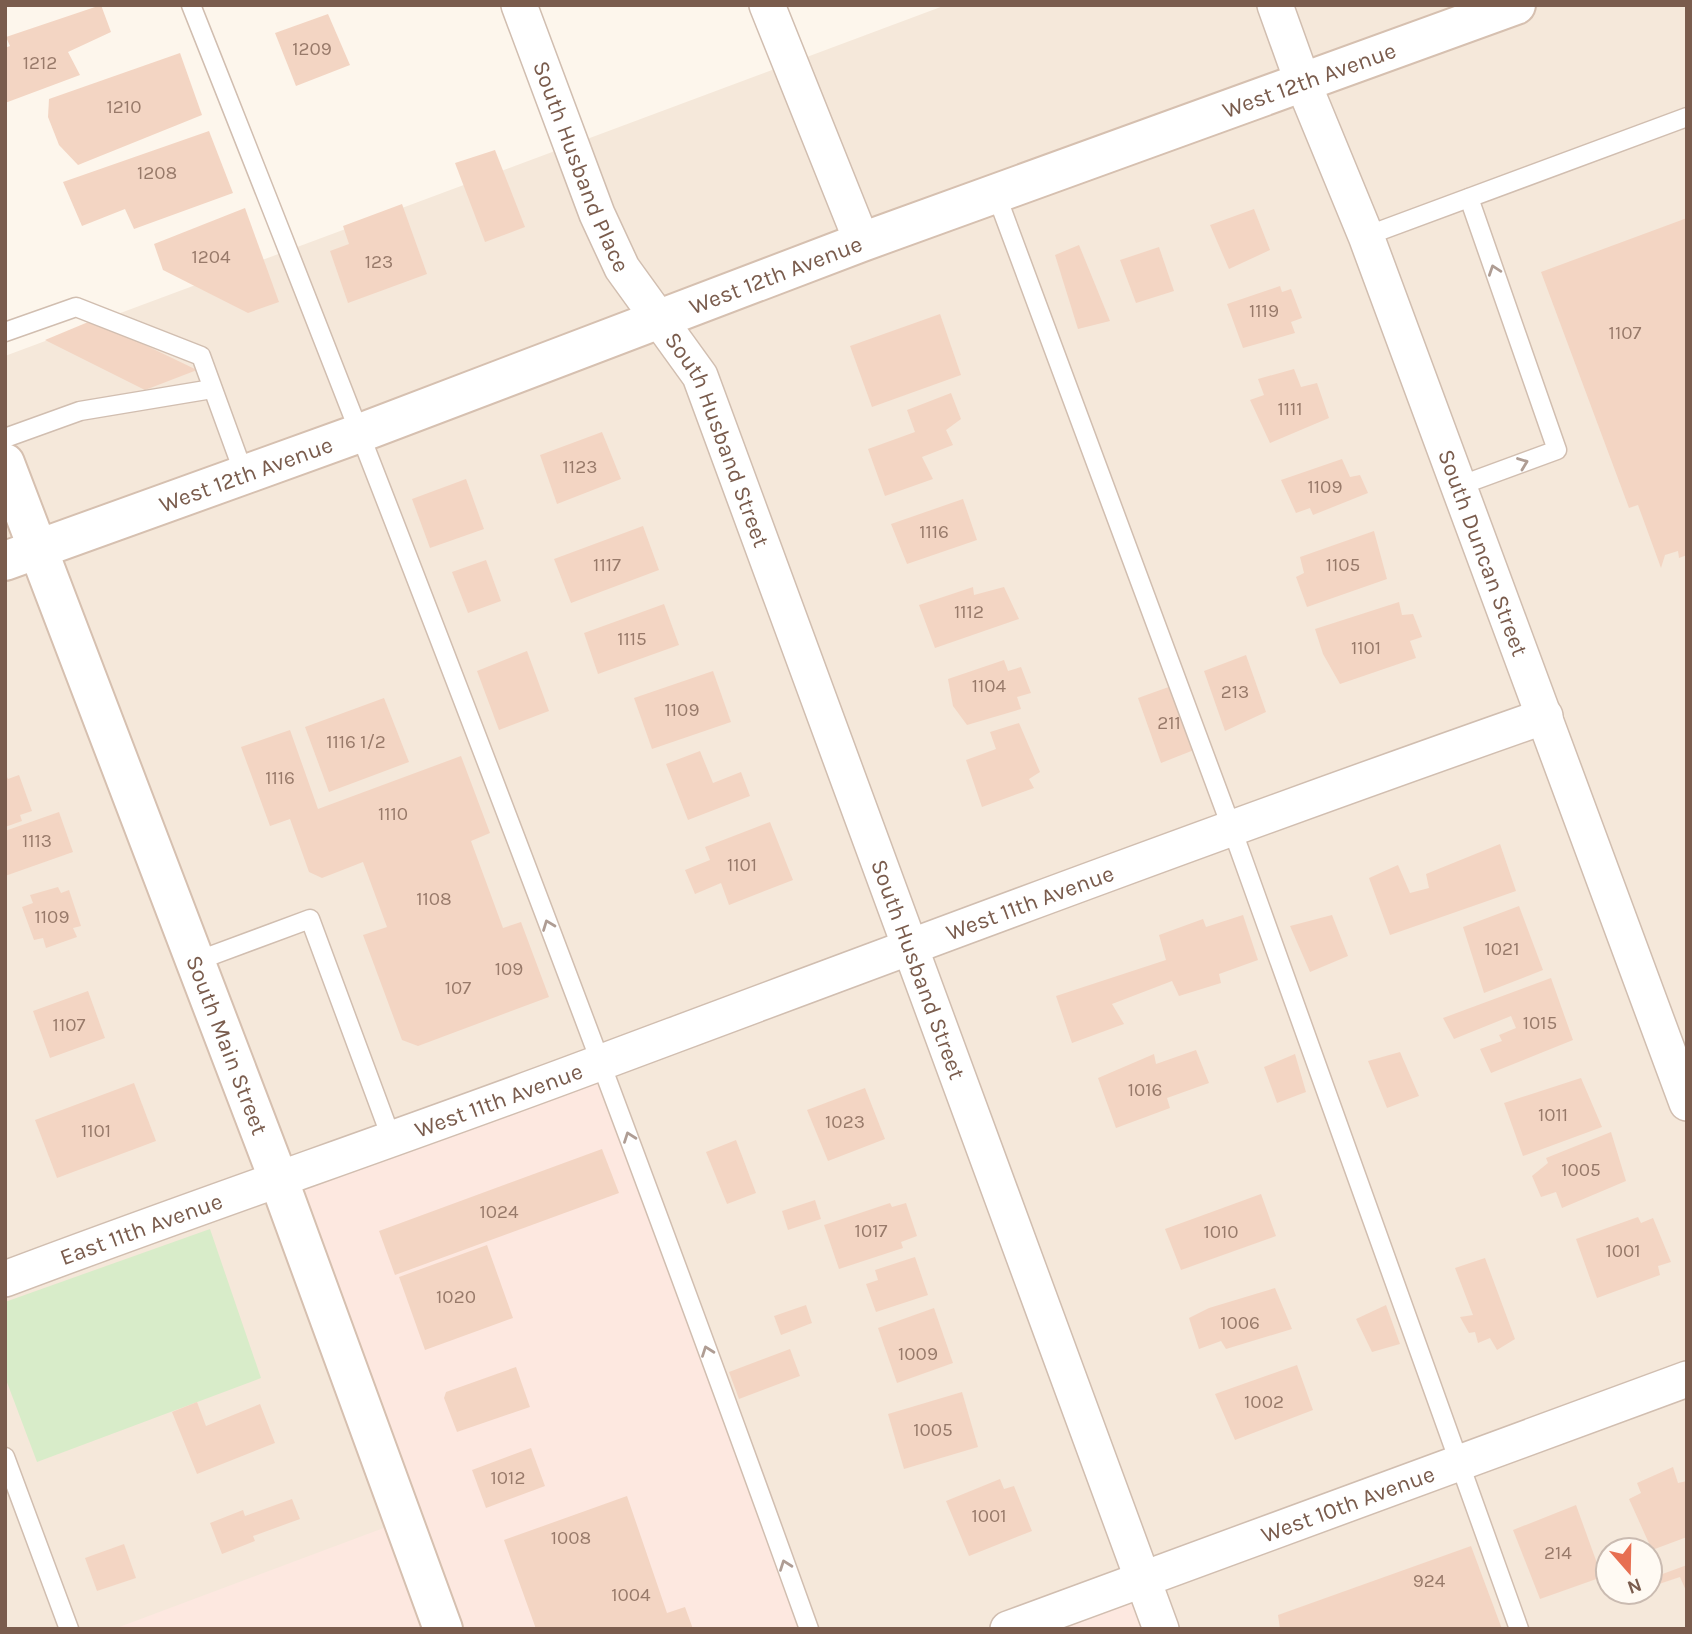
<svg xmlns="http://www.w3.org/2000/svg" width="1692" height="1634" viewBox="0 0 1692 1634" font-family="Karla,sans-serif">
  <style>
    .residential { fill: #f5e8da; fill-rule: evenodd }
    .commercial { fill: #fde8e0 }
    .green { fill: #d8ecc9 }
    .building { fill: #f3d5c3 }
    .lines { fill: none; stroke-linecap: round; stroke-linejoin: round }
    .lane-casing { stroke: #d1beb0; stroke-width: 21 }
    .street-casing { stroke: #d1beb0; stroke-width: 38 }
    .secondary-casing { stroke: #d6c0b0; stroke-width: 42 }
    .lane { stroke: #fff; stroke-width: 18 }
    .street { stroke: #fff; stroke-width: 35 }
    .secondary { stroke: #fff; stroke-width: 38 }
    .oneway { stroke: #af9d94 }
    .labels { text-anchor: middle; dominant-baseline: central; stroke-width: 5; stroke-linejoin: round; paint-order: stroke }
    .number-label { font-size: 19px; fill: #987a6a }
    .street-label { font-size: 23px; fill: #7a5c4d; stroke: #fffaf3 }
  </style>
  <rect width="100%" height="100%" fill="#fdf6ec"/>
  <path class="residential" d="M 946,5 L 1687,5 L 1687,1629 L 5,1629 L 5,356 ZM 1608,1550 L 1650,1550 L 1650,1592 L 1608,1592 Z"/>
  <g class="commercial">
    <path d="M 599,1065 L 808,1629 L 114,1629 L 397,1523 L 276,1174 Z"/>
    <path d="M 1142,1580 L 1161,1629 L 999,1629 Z"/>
  </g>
  <path class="green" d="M 210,1229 L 261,1378 L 37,1462 L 5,1377 L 5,1302 Z"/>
  <g class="building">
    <path d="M 101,5 L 111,32 L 68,52 L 80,75 L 5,103 L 5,48 L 10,46 L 6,37 Z"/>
    <path d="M 328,14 L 350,65 L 296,86 L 275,33 Z"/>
    <path d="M 180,53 L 202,115 L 78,165 L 59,145 L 48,117 L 49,99 Z"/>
    <path d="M 209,131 L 233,193 L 134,229 L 125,209 L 82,226 L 63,182 Z"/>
    <path d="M 495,150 L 525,227 L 485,242 L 455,163 Z"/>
    <path d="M 402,204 L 427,274 L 348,303 L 330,251 L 349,244 L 343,226 Z"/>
    <path d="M 245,208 L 279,302 L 248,313 L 163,270 L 154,244 Z"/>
    <path d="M 1254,209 L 1270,250 L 1229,269 L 1210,225 Z"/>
    <path d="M 1687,218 L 1687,555 L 1679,558 L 1678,551 L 1665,555 L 1661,568 L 1638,505 L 1629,508 L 1541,272 Z"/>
    <path d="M 1079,245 L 1110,321 L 1078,329 L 1055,255 Z"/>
    <path d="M 1159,247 L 1174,291 L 1136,303 L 1120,260 Z"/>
    <path d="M 1280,286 L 1282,292 L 1291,289 L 1302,318 L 1291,322 L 1295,333 L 1243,348 L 1227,304 Z"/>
    <path d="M 940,314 L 961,375 L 872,407 L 850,346 Z"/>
    <path d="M 93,320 L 197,370 L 145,390 L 45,340 Z"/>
    <path d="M 1294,369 L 1301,387 L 1317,383 L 1329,418 L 1270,443 L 1250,400 L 1264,395 L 1258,379 Z"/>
    <path d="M 951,393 L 961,419 L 946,430 L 953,445 L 922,457 L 933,479 L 885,496 L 868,449 L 915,432 L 907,410 Z"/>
    <path d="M 602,432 L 621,479 L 557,504 L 540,455 Z"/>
    <path d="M 1342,459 L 1350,477 L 1360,475 L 1368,493 L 1313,515 L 1310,508 L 1296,513 L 1281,480 Z"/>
    <path d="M 466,479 L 484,529 L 430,548 L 412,499 Z"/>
    <path d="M 963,499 L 977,540 L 907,564 L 891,524 Z"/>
    <path d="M 643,526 L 659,570 L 571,603 L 554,559 Z"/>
    <path d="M 1374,531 L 1387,579 L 1307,607 L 1296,577 L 1304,573 L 1300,557 Z"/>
    <path d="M 486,560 L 501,601 L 468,613 L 452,572 Z"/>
    <path d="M 973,587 L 974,595 L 1004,587 L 1019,619 L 935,648 L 919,605 Z"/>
    <path d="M 1399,602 L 1402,615 L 1413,614 L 1422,637 L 1410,641 L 1416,658 L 1340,684 L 1323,654 L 1315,629 Z"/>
    <path d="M 664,604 L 679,645 L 598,674 L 584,633 Z"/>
    <path d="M 527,651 L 549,711 L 499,730 L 477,671 Z"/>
    <path d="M 1246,655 L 1266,712 L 1225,731 L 1204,671 Z"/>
    <path d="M 1004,660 L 1008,671 L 1021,667 L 1031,693 L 1017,697 L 1021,709 L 967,725 L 953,706 L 948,679 Z"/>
    <path d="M 713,671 L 731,722 L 652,749 L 634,698 Z"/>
    <path d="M 1177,684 L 1199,748 L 1161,763 L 1138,698 Z"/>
    <path d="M 384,698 L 409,762 L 329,792 L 305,727 Z"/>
    <path d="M 1019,723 L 1040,772 L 1029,779 L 1034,788 L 982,807 L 966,760 L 996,749 L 990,732 Z"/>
    <path d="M 290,730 L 318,809 L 461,756 L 490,833 L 471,841 L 503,928 L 521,922 L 549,997 L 418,1046 L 402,1040 L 363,935 L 387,927 L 363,862 L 322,878 L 309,872 L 290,819 L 270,826 L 241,747 Z"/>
    <path d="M 700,751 L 713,783 L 741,772 L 750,796 L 688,820 L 666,764 Z"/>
    <path d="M 5,773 L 8,779 L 19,775 L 32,811 L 20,815 L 22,821 L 5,827 Z"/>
    <path d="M 59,812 L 73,852 L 5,876 L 5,831 Z"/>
    <path d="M 770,822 L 793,880 L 729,905 L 721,883 L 695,894 L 685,870 L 710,860 L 705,847 Z"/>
    <path d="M 1500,844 L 1516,891 L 1390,935 L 1369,878 L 1398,865 L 1410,893 L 1429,888 L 1426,874 Z"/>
    <path d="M 58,887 L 61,893 L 69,890 L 81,926 L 73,928 L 77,937 L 46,948 L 43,938 L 34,940 L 22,907 L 33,903 L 30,895 Z"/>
    <path d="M 1519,906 L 1543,970 L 1484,993 L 1463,927 Z"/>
    <path d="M 1243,915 L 1258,960 L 1219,974 L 1221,983 L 1179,996 L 1172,981 L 1112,1004 L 1124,1024 L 1072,1043 L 1056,996 L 1166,960 L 1159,935 L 1203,919 L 1206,927 Z"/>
    <path d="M 1332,915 L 1348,956 L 1310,972 L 1290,926 Z"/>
    <path d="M 1551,978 L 1573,1040 L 1491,1073 L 1480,1049 L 1502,1041 L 1499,1035 L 1516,1028 L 1511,1016 L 1454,1039 L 1443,1018 Z"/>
    <path d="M 88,991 L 105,1038 L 50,1058 L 33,1011 Z"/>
    <path d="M 1196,1050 L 1209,1083 L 1167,1098 L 1170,1108 L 1116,1128 L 1098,1078 L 1154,1054 L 1156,1064 Z"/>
    <path d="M 1400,1052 L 1419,1096 L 1387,1108 L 1368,1061 Z"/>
    <path d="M 1295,1054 L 1306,1092 L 1277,1103 L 1264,1067 Z"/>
    <path d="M 1581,1078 L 1602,1127 L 1523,1156 L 1504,1103 Z"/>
    <path d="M 134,1083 L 156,1141 L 57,1178 L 35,1120 Z"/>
    <path d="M 865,1088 L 885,1139 L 828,1161 L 807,1110 Z"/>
    <path d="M 1611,1132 L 1626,1181 L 1562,1208 L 1556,1192 L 1541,1197 L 1532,1176 L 1548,1163 L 1546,1158 Z"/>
    <path d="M 736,1140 L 756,1193 L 727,1204 L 706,1152 Z"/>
    <path d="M 602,1149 L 619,1193 L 395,1275 L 379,1231 Z"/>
    <path d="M 1261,1194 L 1276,1236 L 1181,1270 L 1165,1229 Z"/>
    <path d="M 815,1200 L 821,1219 L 788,1230 L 782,1211 Z"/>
    <path d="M 890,1203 L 892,1207 L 906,1203 L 917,1236 L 901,1242 L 903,1248 L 839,1269 L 824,1225 Z"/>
    <path d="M 1638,1217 L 1641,1223 L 1653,1218 L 1671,1262 L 1658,1266 L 1660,1275 L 1597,1298 L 1576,1239 Z"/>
    <path d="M 487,1245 L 513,1318 L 425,1350 L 399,1277 Z"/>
    <path d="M 915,1257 L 928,1295 L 876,1312 L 866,1284 L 878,1280 L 875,1270 Z"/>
    <path d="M 1485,1258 L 1515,1339 L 1497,1350 L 1490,1338 L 1478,1343 L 1475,1332 L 1469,1333 L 1460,1317 L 1473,1315 L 1455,1268 Z"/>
    <path d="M 1275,1288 L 1292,1329 L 1226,1349 L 1221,1341 L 1199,1349 L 1189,1318 L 1209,1308 Z"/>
    <path d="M 806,1305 L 812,1323 L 781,1335 L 774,1316 Z"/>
    <path d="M 1386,1305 L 1400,1344 L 1372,1352 L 1356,1319 Z"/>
    <path d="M 934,1308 L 953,1363 L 897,1383 L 878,1328 Z"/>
    <path d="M 790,1349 L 800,1376 L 739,1399 L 729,1372 Z"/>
    <path d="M 1297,1365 L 1313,1410 L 1235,1440 L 1215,1394 Z"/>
    <path d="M 516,1367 L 530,1407 L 457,1432 L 444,1398 L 446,1392 Z"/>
    <path d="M 962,1392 L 978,1447 L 904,1469 L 888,1414 Z"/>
    <path d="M 197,1402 L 206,1426 L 260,1404 L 275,1443 L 197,1474 L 172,1412 Z"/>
    <path d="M 531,1448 L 545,1486 L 486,1508 L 472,1470 Z"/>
    <path d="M 1673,1467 L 1678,1483 L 1687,1481 L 1687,1537 L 1652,1550 L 1629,1499 L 1641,1493 L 1637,1483 Z"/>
    <path d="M 1000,1479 L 1004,1489 L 1014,1486 L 1032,1531 L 969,1556 L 946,1501 Z"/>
    <path d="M 627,1496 L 667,1613 L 685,1607 L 693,1629 L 536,1629 L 504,1540 Z"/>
    <path d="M 292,1499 L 300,1519 L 253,1536 L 255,1541 L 222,1554 L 210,1523 L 243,1510 L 245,1516 Z"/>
    <path d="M 1576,1505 L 1602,1577 L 1540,1599 L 1513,1530 Z"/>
    <path d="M 124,1544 L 136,1578 L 97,1591 L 85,1558 Z"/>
    <path d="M 1471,1546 L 1502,1629 L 1280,1629 L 1278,1615 Z"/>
    <path d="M 1650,1560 L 1657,1576 L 1687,1565 L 1687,1593 L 1680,1577 L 1650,1587 Z"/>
  </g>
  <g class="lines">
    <defs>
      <g id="lane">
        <path d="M 191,5 C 405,543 613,1084 809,1629"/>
        <path d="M 996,194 L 1232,829 L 1519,1629"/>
        <path d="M 1366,236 L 1687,117"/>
        <path d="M 5,332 L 76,307 L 201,356 L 244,474"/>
        <path d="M 5,438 L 80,411 L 212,389"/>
        <path d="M 1459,486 L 1557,450 L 1469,198"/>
        <path d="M 194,962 L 310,919 L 392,1140"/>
        <path d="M 5,1457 L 69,1629"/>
      </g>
      <g id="street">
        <path id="s1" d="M 519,5 L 597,214 L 622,268 L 700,376 L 1161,1629"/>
        <path d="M 767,5 L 862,242"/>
        <path id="s2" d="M 1275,5 L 1303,83 L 1366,236 L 1687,1103"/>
        <path id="s3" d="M 5,1279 C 203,1204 403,1137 602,1062 C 915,945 1229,827 1545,716"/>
        <path id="s4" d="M 1008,1629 L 1687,1379"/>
      </g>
      <g id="secondary">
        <path id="s5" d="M 5,463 L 278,1178 L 443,1629"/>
        <path id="s6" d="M 5,561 L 360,433 L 862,242 L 1516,5"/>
      </g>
    </defs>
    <use href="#lane" class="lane-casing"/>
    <use href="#street" class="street-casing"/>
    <use href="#secondary" class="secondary-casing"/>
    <use href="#lane" class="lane"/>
    <use href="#street" class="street"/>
    <use href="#secondary" class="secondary"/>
  </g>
  <defs><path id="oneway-chevron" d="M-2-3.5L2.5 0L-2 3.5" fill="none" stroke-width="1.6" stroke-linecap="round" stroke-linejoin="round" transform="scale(1.75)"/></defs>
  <g class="oneway">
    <use href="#oneway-chevron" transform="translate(1494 270) rotate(-109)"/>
    <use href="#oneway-chevron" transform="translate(1523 463) rotate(-21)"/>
    <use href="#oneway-chevron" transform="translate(548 925) rotate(-111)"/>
    <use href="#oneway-chevron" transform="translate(629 1137) rotate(-110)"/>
    <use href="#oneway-chevron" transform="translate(707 1351) rotate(-110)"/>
    <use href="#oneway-chevron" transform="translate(785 1565) rotate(-110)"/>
  </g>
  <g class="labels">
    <g class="number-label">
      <text x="312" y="49">1209</text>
      <text x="40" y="63">1212</text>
      <text x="124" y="107">1210</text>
      <text x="157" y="173">1208</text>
      <text x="211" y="257">1204</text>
      <text x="379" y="262">123</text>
      <text x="1264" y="311">1119</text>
      <text x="1625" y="333">1107</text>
      <text x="1290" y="409">1111</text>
      <text x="580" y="467">1123</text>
      <text x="1325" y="487">1109</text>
      <text x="934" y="532">1116</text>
      <text x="607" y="565">1117</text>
      <text x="1343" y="565">1105</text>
      <text x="969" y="612">1112</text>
      <text x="632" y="639">1115</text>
      <text x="1366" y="648">1101</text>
      <text x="989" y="686">1104</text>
      <text x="1235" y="692">213</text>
      <text x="682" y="710">1109</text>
      <text x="1169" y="723">211</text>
      <text x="356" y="742">1116 1/2</text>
      <text x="280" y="778">1116</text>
      <text x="393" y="814">1110</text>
      <text x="37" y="841">1113</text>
      <text x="742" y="865">1101</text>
      <text x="434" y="899">1108</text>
      <text x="52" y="917">1109</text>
      <text x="1502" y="949">1021</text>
      <text x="509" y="969">109</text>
      <text x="458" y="988">107</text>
      <text x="1540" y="1023">1015</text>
      <text x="69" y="1025">1107</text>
      <text x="1145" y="1090">1016</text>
      <text x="1553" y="1115">1011</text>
      <text x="845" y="1122">1023</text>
      <text x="96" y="1131">1101</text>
      <text x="1581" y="1170">1005</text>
      <text x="499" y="1212">1024</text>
      <text x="871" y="1231">1017</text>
      <text x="1221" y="1232">1010</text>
      <text x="1623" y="1251">1001</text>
      <text x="456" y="1297">1020</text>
      <text x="1240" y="1323">1006</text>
      <text x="918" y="1354">1009</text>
      <text x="1264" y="1402">1002</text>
      <text x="933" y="1430">1005</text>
      <text x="508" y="1478">1012</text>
      <text x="989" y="1516">1001</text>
      <text x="571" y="1538">1008</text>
      <text x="1558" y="1553">214</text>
      <text x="1429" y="1581">924</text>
      <text x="631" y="1595">1004</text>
    </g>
    <g class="street-label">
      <text stroke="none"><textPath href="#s6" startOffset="1390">West 12th Avenue</textPath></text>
      <text stroke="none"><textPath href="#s1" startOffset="173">South Husband Place</textPath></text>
      <text stroke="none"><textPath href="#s6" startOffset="822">West 12th Avenue</textPath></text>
      <text stroke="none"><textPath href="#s1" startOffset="481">South Husband Street</textPath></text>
      <text stroke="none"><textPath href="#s6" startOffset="256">West 12th Avenue</textPath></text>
      <text stroke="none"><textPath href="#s2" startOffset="586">South Duncan Street</textPath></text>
      <text stroke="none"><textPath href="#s3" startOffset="1092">West 11th Avenue</textPath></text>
      <text stroke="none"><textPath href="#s1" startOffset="1048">South Husband Street</textPath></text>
      <text stroke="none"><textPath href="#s5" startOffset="623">South Main Street</textPath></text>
      <text stroke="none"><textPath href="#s3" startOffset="525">West 11th Avenue</textPath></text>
      <text stroke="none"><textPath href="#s3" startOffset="145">East 11th Avenue</textPath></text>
      <text stroke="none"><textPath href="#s4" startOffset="362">West 10th Avenue</textPath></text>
    </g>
  </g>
  <rect width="1692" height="1634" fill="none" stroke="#7a5c4d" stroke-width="14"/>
  <g transform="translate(1629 1571) rotate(160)"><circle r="33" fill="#fffaf3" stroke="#cabbb1" stroke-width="2"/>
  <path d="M0-5L12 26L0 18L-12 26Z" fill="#e76f51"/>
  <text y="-10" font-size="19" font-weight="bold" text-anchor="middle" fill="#7a5c4d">N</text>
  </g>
</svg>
